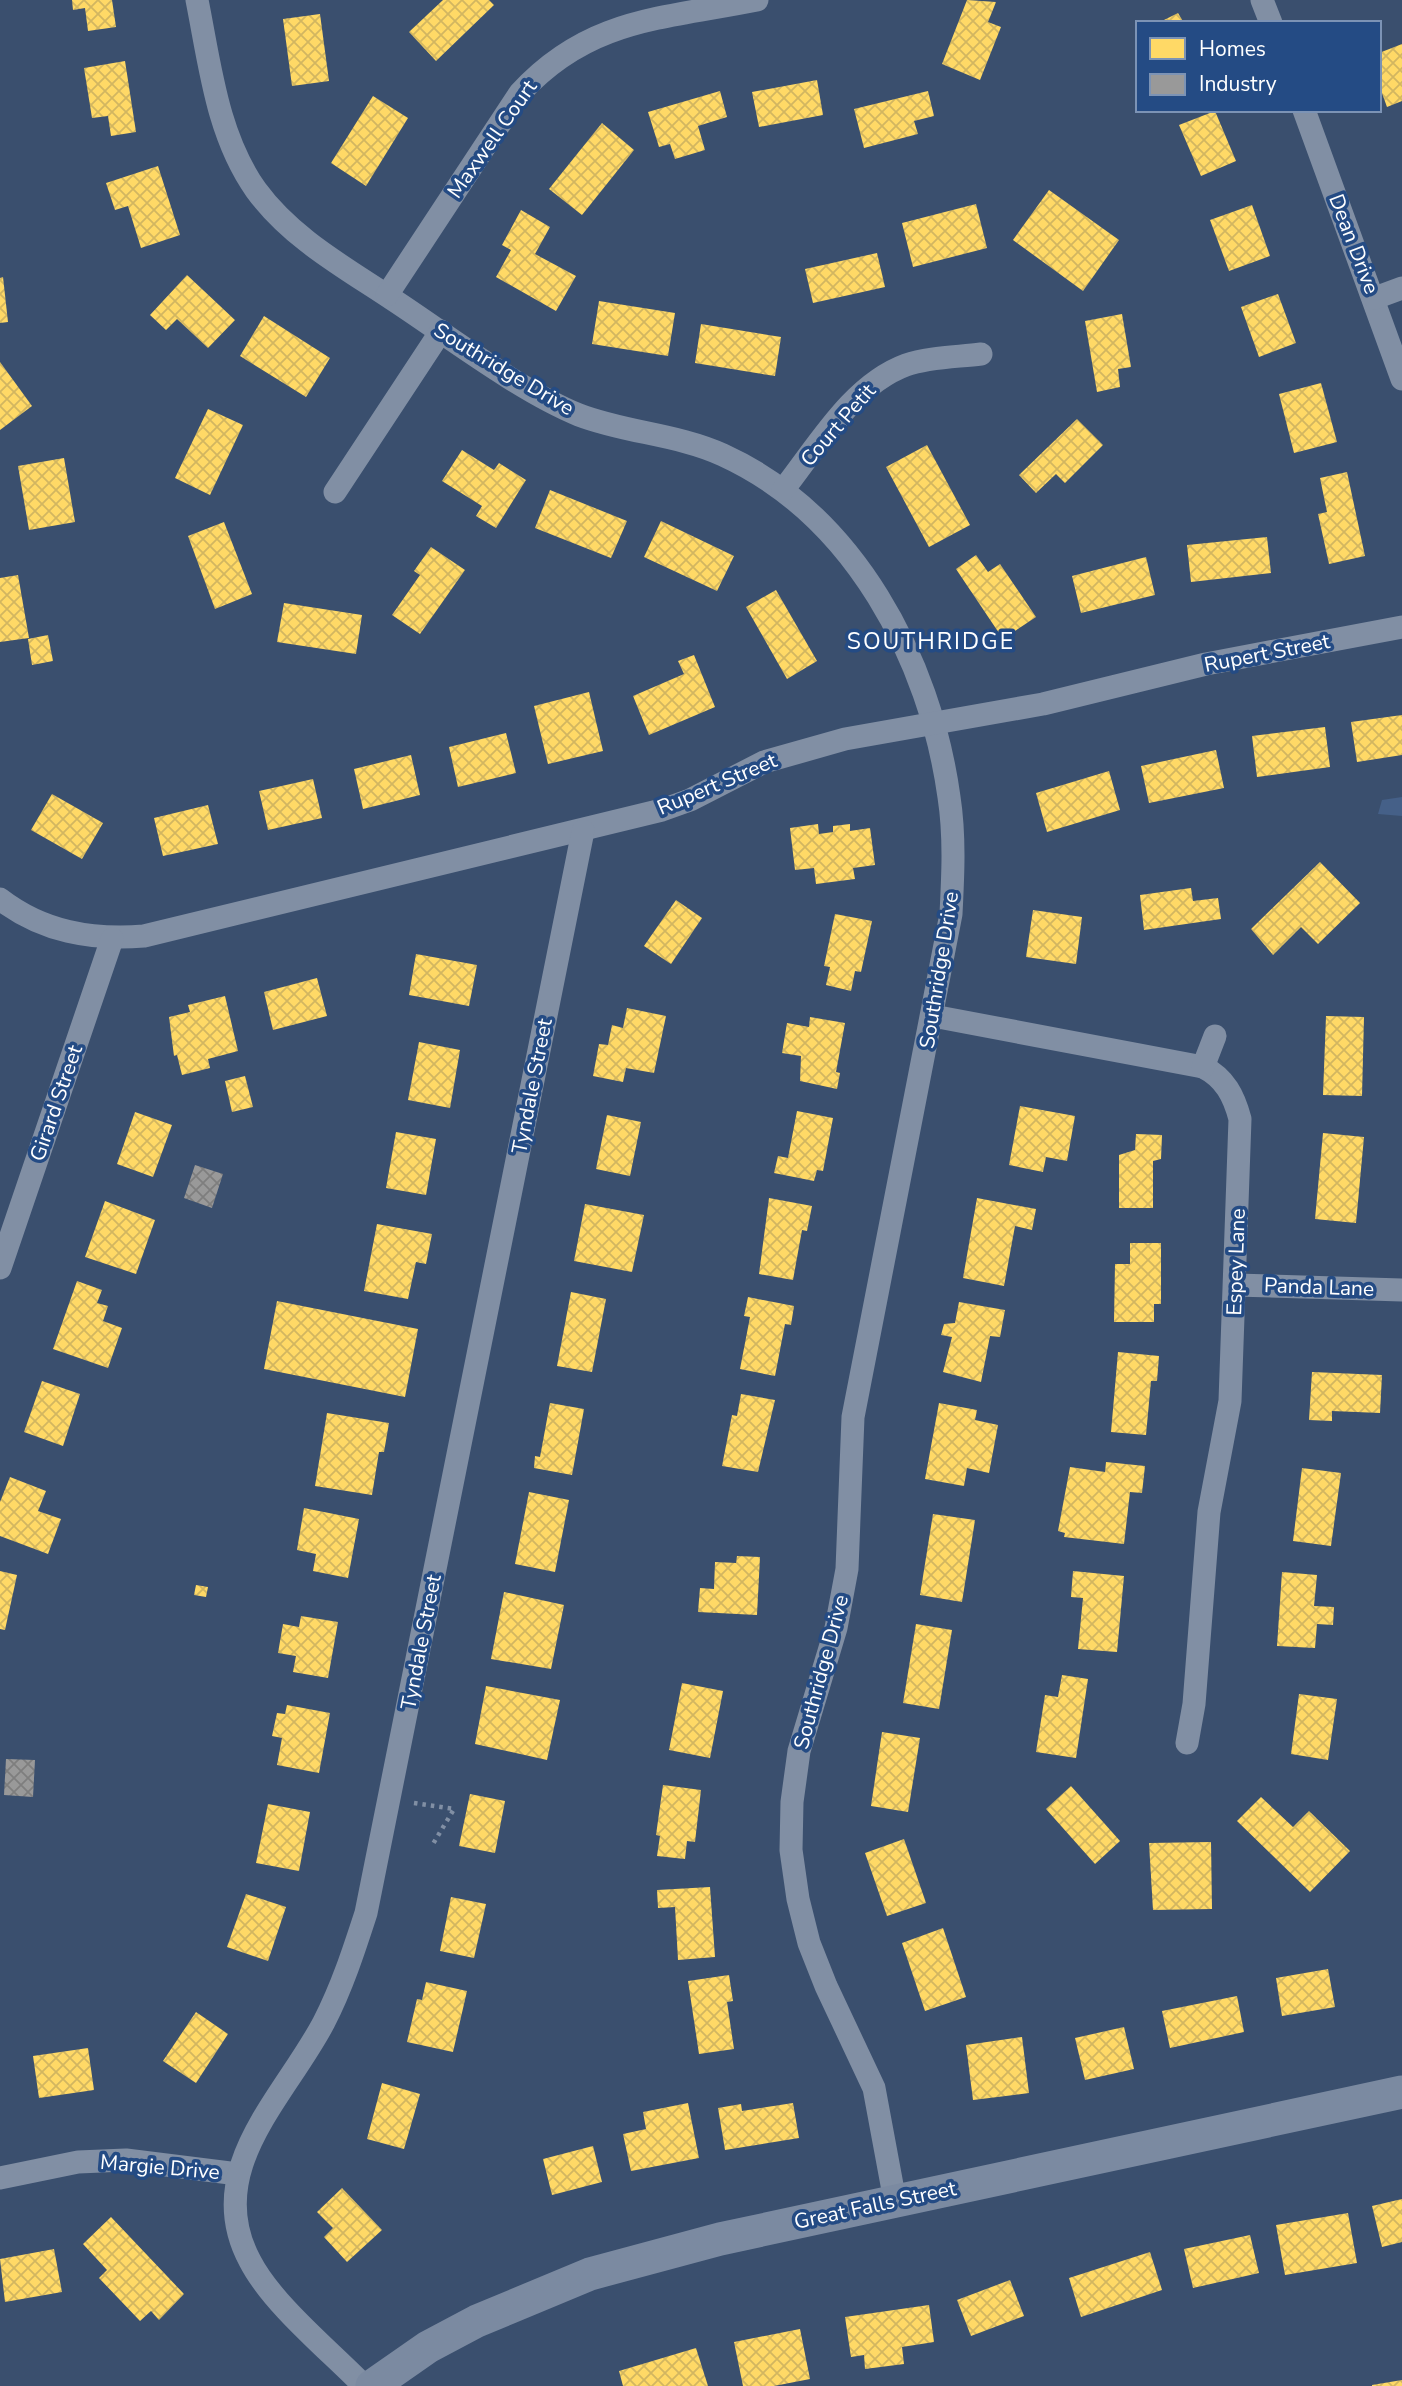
<svg xmlns="http://www.w3.org/2000/svg" width="1402" height="2386" viewBox="0 0 1402 2386" font-family="'Nunito Sans',sans-serif">
  <style>
    .water { fill: #456088 }
    .homes { fill: url(#homes-cross-hatch) }
    .industry { fill: url(#industry-cross-hatch) }
    .lines { fill: none; stroke-linecap: round; stroke-linejoin: round }
    .path { stroke: #818fa4; stroke-width: 4.5; stroke-dasharray: 3.5 5; stroke-linecap: butt }
    .street { stroke: #818fa4; stroke-width: 23 }
    .secondary { stroke: #7b8aa1; stroke-width: 33 }
    .labels { text-anchor: middle; dominant-baseline: central; stroke-width: 7; stroke-linejoin: round; paint-order: stroke }
    .street-label { font-size: 21px; fill: #fff; stroke: #244b84 }
    .neighbourhood-label { font-size: 23px; letter-spacing: 2px; fill: #fff; stroke: #244b84 }
  </style>
  <defs>
    <pattern id="homes-cross-hatch" width="8" height="8" patternUnits="userSpaceOnUse" patternTransform="scale(1.75)"><rect width="8" height="8" fill="#ffd966"/><path d="M0 0l8 8M0 8l8-8" fill="none" stroke="#d2b660"/></pattern>
    <pattern id="industry-cross-hatch" width="8" height="8" patternUnits="userSpaceOnUse" patternTransform="scale(1.75)"><rect width="8" height="8" fill="#999"/><path d="M0 0l8 8M0 8l8-8" fill="none" stroke="#7e7e7e"/></pattern>
  </defs>
  <rect width="100%" height="100%" fill="#3a4f6e"/>
  <path class="water" d="M 1402,797 L 1402,816 L 1378,814 L 1382,800 Z"/>
  <g class="homes">
    <path d="M 72,0 L 112,0 L 116,27 L 88,31 L 85,8 L 73,10 Z"/>
    <path d="M 443,0 L 489,0 L 494,5 L 436,61 L 409,32 Z"/>
    <path d="M 967,0 L 996,2 L 988,22 L 1001,27 L 980,80 L 942,64 Z"/>
    <path d="M 1178,13 L 1184,23 L 1158,23 Z"/>
    <path d="M 320,14 L 329,81 L 292,86 L 283,19 Z"/>
    <path d="M 1402,44 L 1402,101 L 1387,107 L 1379,85 L 1379,53 Z"/>
    <path d="M 125,61 L 136,132 L 111,136 L 108,116 L 92,118 L 84,68 Z"/>
    <path d="M 817,80 L 823,115 L 759,127 L 752,92 Z"/>
    <path d="M 720,91 L 727,117 L 698,126 L 705,150 L 675,159 L 670,144 L 659,147 L 648,112 Z"/>
    <path d="M 928,91 L 934,116 L 914,121 L 918,134 L 864,148 L 854,109 Z"/>
    <path d="M 373,96 L 408,118 L 366,186 L 331,163 Z"/>
    <path d="M 1215,111 L 1236,161 L 1201,176 L 1179,125 Z"/>
    <path d="M 602,123 L 634,150 L 582,215 L 549,189 Z"/>
    <path d="M 158,166 L 180,235 L 141,248 L 128,206 L 115,210 L 106,183 Z"/>
    <path d="M 1049,190 L 1119,240 L 1083,291 L 1013,240 Z"/>
    <path d="M 976,204 L 987,248 L 913,267 L 902,223 Z"/>
    <path d="M 1252,205 L 1270,256 L 1229,271 L 1210,220 Z"/>
    <path d="M 521,210 L 550,227 L 535,254 L 576,276 L 556,311 L 496,277 L 511,250 L 502,245 Z"/>
    <path d="M 877,253 L 885,287 L 813,303 L 805,269 Z"/>
    <path d="M 187,275 L 235,320 L 208,348 L 177,319 L 166,330 L 150,315 Z"/>
    <path d="M 3,277 L 8,322 L 0,323 L 0,278 Z"/>
    <path d="M 1278,294 L 1296,343 L 1259,357 L 1241,307 Z"/>
    <path d="M 599,301 L 675,313 L 668,356 L 592,344 Z"/>
    <path d="M 1122,314 L 1131,367 L 1118,369 L 1120,387 L 1097,392 L 1085,321 Z"/>
    <path d="M 264,316 L 330,358 L 306,397 L 240,356 Z"/>
    <path d="M 701,324 L 781,337 L 775,376 L 695,363 Z"/>
    <path d="M 0,362 L 32,406 L 0,430 Z"/>
    <path d="M 1321,383 L 1337,442 L 1294,453 L 1279,394 Z"/>
    <path d="M 208,409 L 243,425 L 210,495 L 175,478 Z"/>
    <path d="M 1077,419 L 1103,445 L 1065,483 L 1056,474 L 1036,493 L 1019,475 Z"/>
    <path d="M 927,445 L 970,525 L 929,547 L 886,467 Z"/>
    <path d="M 462,450 L 494,470 L 499,463 L 526,480 L 496,528 L 476,516 L 482,506 L 442,481 Z"/>
    <path d="M 64,458 L 75,522 L 29,530 L 18,466 Z"/>
    <path d="M 1347,472 L 1365,556 L 1329,564 L 1318,514 L 1327,512 L 1320,478 Z"/>
    <path d="M 550,490 L 627,521 L 611,558 L 535,528 Z"/>
    <path d="M 661,521 L 734,556 L 717,591 L 644,557 Z"/>
    <path d="M 224,522 L 252,594 L 215,609 L 188,536 Z"/>
    <path d="M 1267,537 L 1271,573 L 1191,582 L 1187,545 Z"/>
    <path d="M 431,547 L 465,570 L 420,634 L 392,615 L 420,575 L 414,571 Z"/>
    <path d="M 976,555 L 988,572 L 1000,564 L 1036,617 L 1003,639 L 956,569 Z"/>
    <path d="M 1146,557 L 1155,595 L 1081,613 L 1072,576 Z"/>
    <path d="M 18,575 L 29,638 L 0,642 L 0,578 Z"/>
    <path d="M 776,590 L 817,661 L 787,679 L 746,607 Z"/>
    <path d="M 284,603 L 362,615 L 356,654 L 277,642 Z"/>
    <path d="M 48,635 L 53,661 L 32,665 L 28,639 Z"/>
    <path d="M 694,655 L 715,707 L 649,735 L 633,696 L 684,674 L 678,661 Z"/>
    <path d="M 589,692 L 603,751 L 548,764 L 534,706 Z"/>
    <path d="M 1402,715 L 1402,755 L 1357,762 L 1351,722 Z"/>
    <path d="M 1325,727 L 1330,767 L 1257,777 L 1252,736 Z"/>
    <path d="M 506,733 L 516,773 L 458,787 L 449,747 Z"/>
    <path d="M 1216,750 L 1224,788 L 1149,803 L 1141,766 Z"/>
    <path d="M 411,755 L 420,795 L 363,809 L 354,769 Z"/>
    <path d="M 1109,771 L 1120,810 L 1047,832 L 1036,793 Z"/>
    <path d="M 313,779 L 322,818 L 268,830 L 259,791 Z"/>
    <path d="M 52,794 L 103,823 L 82,859 L 31,830 Z"/>
    <path d="M 208,805 L 218,844 L 163,856 L 154,818 Z"/>
    <path d="M 818,824 L 819,834 L 833,832 L 833,826 L 850,824 L 850,831 L 870,828 L 875,865 L 853,868 L 855,879 L 816,884 L 814,868 L 795,870 L 790,828 Z"/>
    <path d="M 1320,862 L 1360,903 L 1318,944 L 1301,927 L 1273,955 L 1251,929 Z"/>
    <path d="M 1191,888 L 1193,901 L 1218,898 L 1221,919 L 1144,930 L 1140,895 Z"/>
    <path d="M 676,900 L 702,918 L 671,964 L 644,946 Z"/>
    <path d="M 1033,910 L 1082,917 L 1076,964 L 1026,957 Z"/>
    <path d="M 835,914 L 872,921 L 861,972 L 855,971 L 851,991 L 826,985 L 830,967 L 824,966 Z"/>
    <path d="M 416,954 L 477,965 L 469,1006 L 409,995 Z"/>
    <path d="M 317,978 L 327,1016 L 273,1030 L 264,992 Z"/>
    <path d="M 225,996 L 238,1051 L 208,1059 L 210,1068 L 182,1075 L 177,1055 L 174,1056 L 169,1017 L 190,1012 L 188,1005 Z"/>
    <path d="M 627,1008 L 666,1016 L 654,1073 L 626,1068 L 623,1082 L 593,1076 L 599,1044 L 608,1045 L 612,1025 L 623,1028 Z"/>
    <path d="M 1326,1016 L 1364,1017 L 1362,1096 L 1323,1095 Z"/>
    <path d="M 810,1017 L 845,1023 L 836,1072 L 840,1073 L 837,1089 L 800,1081 L 801,1056 L 782,1053 L 787,1023 L 809,1027 Z"/>
    <path d="M 419,1042 L 460,1050 L 450,1108 L 408,1100 Z"/>
    <path d="M 245,1076 L 253,1107 L 232,1112 L 225,1081 Z"/>
    <path d="M 1020,1106 L 1075,1116 L 1067,1161 L 1046,1157 L 1043,1172 L 1009,1165 Z"/>
    <path d="M 797,1111 L 833,1118 L 823,1171 L 817,1170 L 814,1181 L 774,1173 L 778,1156 L 788,1158 Z"/>
    <path d="M 135,1112 L 172,1125 L 153,1177 L 117,1164 Z"/>
    <path d="M 607,1115 L 641,1122 L 630,1176 L 596,1169 Z"/>
    <path d="M 396,1132 L 436,1139 L 426,1195 L 386,1188 Z"/>
    <path d="M 1323,1133 L 1364,1137 L 1356,1223 L 1315,1219 Z"/>
    <path d="M 1136,1134 L 1162,1135 L 1161,1159 L 1153,1161 L 1153,1208 L 1119,1208 L 1119,1155 L 1135,1150 Z"/>
    <path d="M 769,1198 L 812,1206 L 807,1231 L 802,1230 L 793,1280 L 759,1274 Z"/>
    <path d="M 977,1198 L 1036,1209 L 1032,1230 L 1015,1226 L 1004,1286 L 963,1278 Z"/>
    <path d="M 105,1201 L 155,1220 L 136,1274 L 85,1257 Z"/>
    <path d="M 585,1204 L 644,1215 L 632,1272 L 574,1261 Z"/>
    <path d="M 377,1224 L 432,1234 L 426,1264 L 416,1262 L 408,1299 L 364,1291 Z"/>
    <path d="M 1130,1243 L 1161,1243 L 1161,1304 L 1154,1304 L 1154,1322 L 1114,1322 L 1115,1264 L 1130,1264 Z"/>
    <path d="M 77,1281 L 102,1290 L 97,1303 L 108,1306 L 103,1321 L 122,1328 L 108,1368 L 53,1349 Z"/>
    <path d="M 571,1292 L 606,1299 L 592,1372 L 557,1366 Z"/>
    <path d="M 748,1297 L 794,1306 L 791,1325 L 785,1324 L 775,1376 L 740,1369 L 750,1317 L 744,1316 Z"/>
    <path d="M 277,1301 L 418,1329 L 405,1397 L 264,1369 Z"/>
    <path d="M 959,1302 L 1005,1310 L 1000,1337 L 990,1336 L 981,1382 L 943,1372 L 952,1337 L 941,1335 L 944,1324 L 955,1323 Z"/>
    <path d="M 1118,1352 L 1159,1356 L 1157,1381 L 1151,1381 L 1146,1435 L 1111,1432 Z"/>
    <path d="M 1312,1372 L 1382,1375 L 1380,1413 L 1332,1411 L 1332,1421 L 1309,1420 Z"/>
    <path d="M 42,1381 L 80,1394 L 63,1446 L 24,1432 Z"/>
    <path d="M 741,1394 L 775,1400 L 758,1472 L 722,1466 L 732,1415 L 737,1416 Z"/>
    <path d="M 550,1403 L 584,1409 L 572,1475 L 534,1468 L 535,1456 L 540,1457 Z"/>
    <path d="M 939,1403 L 977,1410 L 975,1420 L 998,1425 L 989,1473 L 967,1468 L 964,1486 L 925,1479 Z"/>
    <path d="M 327,1413 L 389,1423 L 384,1452 L 379,1452 L 372,1495 L 315,1486 Z"/>
    <path d="M 1106,1462 L 1145,1466 L 1142,1493 L 1130,1492 L 1124,1544 L 1064,1537 L 1065,1533 L 1058,1531 L 1070,1467 L 1105,1472 Z"/>
    <path d="M 1302,1468 L 1341,1473 L 1331,1546 L 1293,1541 Z"/>
    <path d="M 10,1477 L 46,1491 L 38,1511 L 61,1519 L 48,1554 L 0,1536 L 0,1502 Z"/>
    <path d="M 529,1492 L 569,1500 L 555,1572 L 515,1564 Z"/>
    <path d="M 304,1508 L 359,1519 L 348,1578 L 313,1571 L 316,1554 L 297,1550 Z"/>
    <path d="M 933,1514 L 975,1520 L 962,1602 L 920,1595 Z"/>
    <path d="M 737,1556 L 760,1557 L 757,1615 L 698,1612 L 700,1588 L 714,1589 L 715,1562 L 736,1563 Z"/>
    <path d="M 0,1571 L 17,1575 L 5,1630 L 0,1629 Z"/>
    <path d="M 1073,1571 L 1124,1576 L 1117,1652 L 1078,1649 L 1083,1598 L 1071,1597 Z"/>
    <path d="M 1282,1572 L 1317,1575 L 1314,1606 L 1334,1607 L 1333,1625 L 1317,1624 L 1315,1648 L 1277,1646 Z"/>
    <path d="M 196,1585 L 208,1587 L 206,1597 L 194,1595 Z"/>
    <path d="M 504,1592 L 564,1605 L 551,1669 L 491,1659 Z"/>
    <path d="M 301,1616 L 338,1622 L 328,1678 L 293,1672 L 296,1656 L 278,1653 L 283,1624 L 299,1627 Z"/>
    <path d="M 916,1624 L 952,1630 L 939,1709 L 903,1703 Z"/>
    <path d="M 1062,1675 L 1088,1679 L 1076,1758 L 1036,1752 L 1045,1695 L 1058,1697 Z"/>
    <path d="M 682,1683 L 723,1691 L 710,1758 L 669,1750 Z"/>
    <path d="M 486,1686 L 560,1700 L 547,1760 L 475,1744 Z"/>
    <path d="M 1299,1694 L 1337,1699 L 1328,1760 L 1291,1754 Z"/>
    <path d="M 287,1705 L 330,1713 L 319,1773 L 277,1765 L 282,1738 L 272,1736 L 277,1713 L 285,1714 Z"/>
    <path d="M 882,1732 L 920,1738 L 908,1812 L 871,1806 Z"/>
    <path d="M 663,1785 L 701,1790 L 695,1842 L 687,1841 L 685,1859 L 657,1856 L 660,1836 L 656,1835 Z"/>
    <path d="M 1071,1786 L 1120,1841 L 1095,1864 L 1046,1809 Z"/>
    <path d="M 470,1794 L 505,1801 L 495,1853 L 459,1846 Z"/>
    <path d="M 1261,1797 L 1293,1827 L 1309,1811 L 1350,1851 L 1310,1892 L 1237,1821 Z"/>
    <path d="M 268,1804 L 310,1812 L 299,1871 L 256,1863 Z"/>
    <path d="M 904,1839 L 926,1903 L 887,1916 L 865,1853 Z"/>
    <path d="M 1211,1842 L 1212,1909 L 1153,1910 L 1149,1843 Z"/>
    <path d="M 710,1887 L 715,1957 L 678,1960 L 675,1907 L 658,1908 L 657,1890 Z"/>
    <path d="M 246,1894 L 286,1907 L 268,1961 L 227,1947 Z"/>
    <path d="M 451,1897 L 486,1904 L 474,1958 L 440,1951 Z"/>
    <path d="M 943,1928 L 966,1997 L 925,2011 L 902,1943 Z"/>
    <path d="M 1328,1969 L 1335,2007 L 1282,2016 L 1276,1978 Z"/>
    <path d="M 729,1975 L 733,2001 L 727,2002 L 734,2049 L 699,2054 L 688,1981 Z"/>
    <path d="M 426,1982 L 467,1991 L 453,2052 L 407,2042 L 417,1999 L 422,2000 Z"/>
    <path d="M 1237,1996 L 1244,2032 L 1170,2048 L 1162,2011 Z"/>
    <path d="M 196,2012 L 228,2034 L 196,2083 L 163,2061 Z"/>
    <path d="M 1124,2027 L 1134,2069 L 1085,2080 L 1075,2038 Z"/>
    <path d="M 1022,2037 L 1029,2093 L 973,2100 L 966,2045 Z"/>
    <path d="M 88,2048 L 94,2090 L 39,2098 L 33,2056 Z"/>
    <path d="M 382,2083 L 420,2094 L 404,2149 L 367,2139 Z"/>
    <path d="M 688,2103 L 699,2158 L 631,2171 L 623,2134 L 646,2129 L 643,2112 Z"/>
    <path d="M 793,2103 L 799,2138 L 725,2150 L 718,2108 L 741,2104 L 742,2111 Z"/>
    <path d="M 593,2146 L 602,2182 L 552,2195 L 543,2159 Z"/>
    <path d="M 342,2188 L 382,2230 L 347,2262 L 324,2237 L 333,2228 L 317,2212 Z"/>
    <path d="M 1402,2199 L 1402,2242 L 1382,2247 L 1372,2206 Z"/>
    <path d="M 1348,2213 L 1357,2263 L 1285,2275 L 1276,2225 Z"/>
    <path d="M 111,2217 L 184,2294 L 159,2320 L 151,2311 L 140,2321 L 99,2278 L 107,2270 L 83,2244 Z"/>
    <path d="M 1250,2235 L 1259,2273 L 1193,2288 L 1184,2249 Z"/>
    <path d="M 54,2249 L 62,2292 L 5,2302 L 0,2259 Z"/>
    <path d="M 1150,2252 L 1162,2290 L 1081,2317 L 1069,2278 Z"/>
    <path d="M 1010,2280 L 1024,2316 L 971,2336 L 957,2300 Z"/>
    <path d="M 929,2305 L 934,2342 L 902,2347 L 904,2364 L 865,2369 L 864,2355 L 851,2357 L 845,2317 Z"/>
    <path d="M 800,2329 L 810,2379 L 774,2386 L 743,2386 L 734,2342 Z"/>
    <path d="M 696,2348 L 708,2386 L 623,2386 L 619,2371 Z"/>
    <path d="M 1402,2380 L 1402,2386 L 1372,2386 L 1372,2385 Z"/>
  </g>
  <g class="industry">
    <path d="M 195,1165 L 223,1174 L 212,1208 L 184,1198 Z"/>
    <path d="M 6,1759 L 35,1760 L 33,1797 L 4,1795 Z"/>
  </g>
  <g class="lines">
    <path class="path" d="M 414,1803 L 454,1809 L 433,1844"/>
    <g class="street">
      <path d="M 197,0 C 210,65 217,135 256,190 C 291,238 344,267 392,299 C 447,335 520,391 579,415 C 626,433 677,434 723,455 C 854,515 930,659 949,797 C 955,836 953,875 951,914 L 853,1417 L 847,1569 L 836,1628 L 799,1751 L 792,1802 L 791,1850 L 798,1899 L 809,1943 L 826,1986 L 874,2088 L 895,2201"/>
      <path d="M 1262,0 L 1271,23"/>
      <path d="M 1304,110 L 1402,379"/>
      <path d="M 387,295 L 520,93 C 589,18 662,19 757,0"/>
      <path d="M 1375,298 L 1402,288"/>
      <path d="M 783,490 C 818,446 852,385 906,365 C 929,357 958,357 981,354"/>
      <path d="M 335,492 L 441,331"/>
      <path d="M 0,899 C 43,932 91,940 144,936 L 662,810 L 690,800 L 764,762 L 845,739 L 1043,704 L 1206,664 L 1402,627"/>
      <path d="M 933,1016 L 1203,1067 C 1225,1078 1234,1096 1240,1119 L 1230,1401 L 1209,1512 L 1194,1704 L 1187,1743"/>
      <path d="M 1203,1067 L 1215,1036"/>
      <path d="M 0,1268 L 112,939"/>
      <path d="M 1235,1285 L 1402,1290"/>
      <path d="M 0,2178 L 78,2162 L 126,2160 L 238,2174"/>
      <path d="M 364,2386 C 330,2351 272,2304 250,2261 C 201,2170 285,2097 324,2022 C 342,1987 354,1950 366,1913 L 583,831"/>
    </g>
    <path class="secondary" d="M 372,2386 L 428,2347 L 477,2321 L 590,2274 L 720,2239 L 1402,2092"/>
  </g>
  <g class="labels">
    <g class="street-label">
      <text transform="translate(492 139) rotate(-55)">Maxwell Court</text>
      <text transform="translate(1354 244) rotate(69)">Dean Drive</text>
      <text transform="translate(504 369) rotate(31)">Southridge Drive</text>
      <text transform="translate(838 425) rotate(-49)">Court Petit</text>
      <text transform="translate(1267 653) rotate(-11)">Rupert Street</text>
      <text transform="translate(717 784) rotate(-23)">Rupert Street</text>
      <text transform="translate(939 970) rotate(-81)">Southridge Drive</text>
      <text transform="translate(532 1086) rotate(-79)">Tyndale Street</text>
      <text transform="translate(56 1103) rotate(-71)">Girard Street</text>
      <text transform="translate(1236 1262) rotate(-88)">Espey Lane</text>
      <text transform="translate(1319 1287) rotate(2)">Panda Lane</text>
      <text transform="translate(421 1642) rotate(-79)">Tyndale Street</text>
      <text transform="translate(821 1672) rotate(-75)">Southridge Drive</text>
      <text transform="translate(160 2167) rotate(5)">Margie Drive</text>
      <text transform="translate(875 2205) rotate(-12)">Great Falls Street</text>
    </g>
    <g class="neighbourhood-label">
      <text x="931" y="641">SOUTHRIDGE</text>
    </g>
  </g>
  <rect x="1136" y="21" width="245" height="91" fill="#244b84" stroke="#7c93b5" stroke-width="2"/>
  <rect x="1150" y="38" width="35" height="21" fill="#ffd966" stroke="#7c93b5" stroke-width="2"/>
  <text x="1199" y="56" font-size="21" fill="#ffffff">Homes</text>
  <rect x="1150" y="74" width="35" height="21" fill="#999999" stroke="#7c93b5" stroke-width="2"/>
  <text x="1199" y="91" font-size="21" fill="#ffffff">Industry</text>
</svg>
